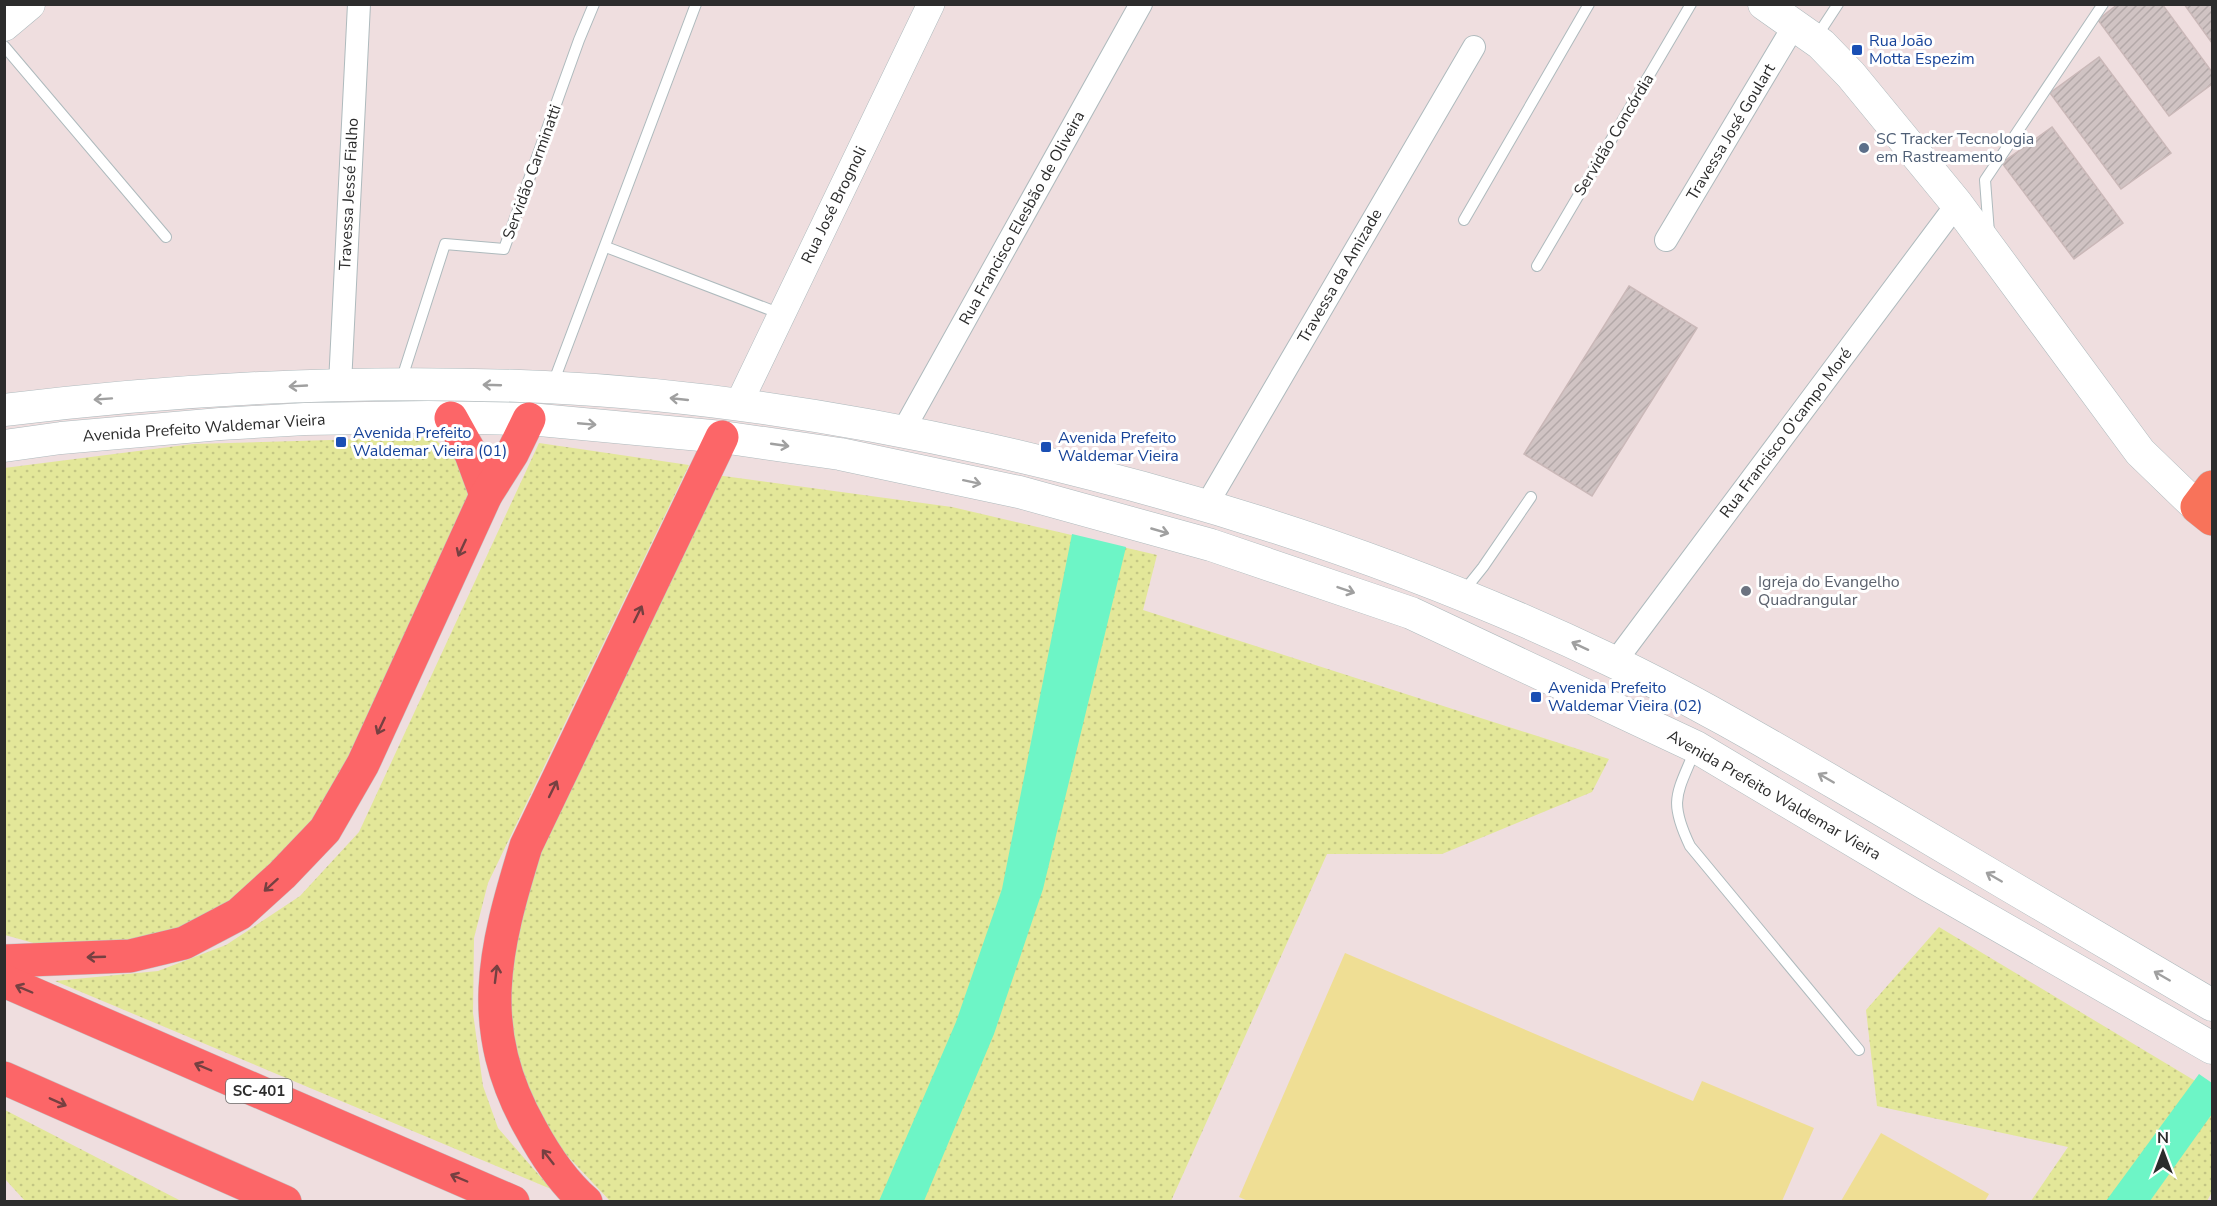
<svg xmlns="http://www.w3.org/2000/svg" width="2217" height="1206" viewBox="0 0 2217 1206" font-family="'Nunito Sans',sans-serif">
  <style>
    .grass { fill: url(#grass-dots) }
    .pitch { fill: #efde94 }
    .water { fill: #6df5c6 }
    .building { fill: url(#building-hatch); stroke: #cab8b8; stroke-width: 1.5 }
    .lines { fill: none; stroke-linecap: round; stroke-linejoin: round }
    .service-casing { stroke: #aebabd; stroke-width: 12 }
    .minor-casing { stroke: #aebabd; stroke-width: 24 }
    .tertiary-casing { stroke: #aebabd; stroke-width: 28 }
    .secondary-casing { stroke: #aebabd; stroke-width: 33 }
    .primary-casing { stroke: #c4c4c4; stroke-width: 34 }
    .trunk-casing { stroke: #c4c4c4; stroke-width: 34 }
    .service { stroke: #fff; stroke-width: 10 }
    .minor { stroke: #fff; stroke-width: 22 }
    .tertiary { stroke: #fff; stroke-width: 27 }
    .secondary { stroke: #fff; stroke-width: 32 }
    .primary { stroke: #f8735a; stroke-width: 33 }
    .trunk { stroke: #fc6668; stroke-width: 33 }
    .oneway { stroke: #a0a0a0 }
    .oneway2 { stroke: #754041 }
    .transit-dot { fill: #1a4fb4; stroke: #fff; stroke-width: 2 }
    .service-dot { fill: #5c6f8a; stroke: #fff; stroke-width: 2 }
    .worship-dot { fill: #6b7280; stroke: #fff; stroke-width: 2 }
    .labels { text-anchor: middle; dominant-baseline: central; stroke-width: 6; stroke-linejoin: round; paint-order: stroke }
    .shield { fill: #fff; stroke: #6b6b6b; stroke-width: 1.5 }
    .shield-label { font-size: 15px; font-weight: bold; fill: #2c2c2c }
    .transit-label { font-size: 16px; fill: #164399; stroke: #fff; text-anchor: start }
    .street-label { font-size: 16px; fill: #2c2c2c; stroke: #fff }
    .service-label { font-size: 16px; fill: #4e5e75; stroke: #fff; text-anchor: start }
    .worship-label { font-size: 16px; fill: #5b616d; stroke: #fff; text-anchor: start }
  </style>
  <defs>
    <pattern id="grass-dots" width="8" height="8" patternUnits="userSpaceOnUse" patternTransform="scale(1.5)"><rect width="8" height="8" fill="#e3e799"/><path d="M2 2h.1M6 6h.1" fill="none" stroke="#c3c684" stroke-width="1.8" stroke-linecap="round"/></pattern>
    <pattern id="building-hatch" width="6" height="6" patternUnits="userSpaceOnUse" patternTransform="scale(1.5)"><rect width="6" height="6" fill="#d0c3c3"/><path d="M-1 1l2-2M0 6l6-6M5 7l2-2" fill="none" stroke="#b3a8a8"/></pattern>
  </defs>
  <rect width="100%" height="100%" fill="#efdedf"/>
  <g class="grass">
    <path d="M 433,437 L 471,475 L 473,506 L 334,793 L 299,843 L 241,894 L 202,921 L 149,941 L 44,946 L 5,935 L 4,468 L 193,444 Z"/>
    <path d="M 539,443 L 689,465 L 488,883 L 474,938 L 473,1013 L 483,1086 L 498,1128 L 551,1189 L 55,981 L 158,971 L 226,945 L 300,896 L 359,832 Z"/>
    <path d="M 716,475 L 952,507 L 1157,555 L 1143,610 L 1609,759 L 1592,792 L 1442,854 L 1327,854 L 1171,1201 L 610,1201 L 558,1146 L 528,1089 L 511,1035 L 510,963 L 530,874 Z"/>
    <path d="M 1939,927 L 2212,1091 L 2212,1192 L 2207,1201 L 2031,1201 L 2068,1147 L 1877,1106 L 1866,1010 Z"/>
    <path d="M 5,1110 L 181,1201 L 25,1201 L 5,1179 Z"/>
  </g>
  <g class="pitch">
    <path d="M 1345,953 L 1693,1101 L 1702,1081 L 1814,1128 L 1782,1201 L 1250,1202 L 1239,1197 Z"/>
    <path d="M 1881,1133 L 1989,1194 L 1985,1201 L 1841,1201 Z"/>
  </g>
  <g class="water">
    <path d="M 1072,534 L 1126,547 L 1043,889 L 994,1034 L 924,1201 L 879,1201 L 956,1022 L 1002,889 Z"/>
    <path d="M 2199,1074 L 2212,1083 L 2212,1114 L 2150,1201 L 2106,1201 Z"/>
  </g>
  <g class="building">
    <path d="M 2118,4 L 2162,4 L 2212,72 L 2212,84 L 2169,116 L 2098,20 Z"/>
    <path d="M 2184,4 L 2212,4 L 2212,43 Z"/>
    <path d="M 2099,57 L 2171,153 L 2121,189 L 2050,93 Z"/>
    <path d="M 2052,127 L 2123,223 L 2074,259 L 2002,163 Z"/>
    <path d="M 1629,286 L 1697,328 L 1592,496 L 1524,454 Z"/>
  </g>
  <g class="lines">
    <defs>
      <g id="service">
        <path d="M 1817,36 L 1838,4"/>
        <path d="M 4,46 L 166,237"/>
        <path d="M 1464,220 L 1589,4"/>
        <path d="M 1989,233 L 1985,180 L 2103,4"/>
        <path d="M 606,247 L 781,314"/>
        <path d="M 1537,266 L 1691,4"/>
        <path d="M 401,381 L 445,244 L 504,249 L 579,40 L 594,4"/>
        <path d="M 552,386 L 696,4"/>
        <path d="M 1463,592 L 1483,567 L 1531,497"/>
        <path d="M 1695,750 C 1677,794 1668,800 1690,846 L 1859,1050"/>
      </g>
      <g id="minor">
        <path d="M 1666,240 L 1795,24"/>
        <path d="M 340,384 L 359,4"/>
        <path d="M 903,431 L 1141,4"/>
        <path d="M 1206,506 L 1474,47"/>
        <path d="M 1615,662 L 1957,204"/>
      </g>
      <path id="tertiary" d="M 738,405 L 931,4"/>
      <g id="secondary">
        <path d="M 1764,4 L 1821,44 L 1851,75 L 1957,204 L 2140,452 L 2197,507"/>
        <path d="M 4,25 L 29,4"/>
        <path d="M 4,410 C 184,388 364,379 545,387 C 694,394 842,417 987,449 C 1202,497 1412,565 1610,660 C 1702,704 1790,757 1878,808 C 1989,874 2101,940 2212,1005"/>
        <path d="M 4,446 L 61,438 L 220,424 L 305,419 L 428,417 L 529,419 L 722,437 L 840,454 L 1019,492 L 1211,545 L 1411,613 L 1696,747 L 1926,884 L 2212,1048"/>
      </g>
      <path id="primary" d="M 2212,487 L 2197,507 L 2212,519"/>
      <g id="trunk">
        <path d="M 451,418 L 471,454 L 486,495"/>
        <path d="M 4,961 L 130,956 L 184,943 L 239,914 L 282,875 L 325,830 L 363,764 L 486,495 L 512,454 L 529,419"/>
        <path d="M 4,981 L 513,1202"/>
        <path d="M 4,1078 L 285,1202"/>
        <path d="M 586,1202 C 563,1182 545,1155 531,1129 C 474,1028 494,950 526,846 L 722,437"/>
      </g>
    </defs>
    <use href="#service" class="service-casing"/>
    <use href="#minor" class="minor-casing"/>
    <use href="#tertiary" class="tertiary-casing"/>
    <use href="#secondary" class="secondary-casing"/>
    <use href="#primary" class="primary-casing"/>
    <use href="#trunk" class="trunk-casing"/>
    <use href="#service" class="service"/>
    <use href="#minor" class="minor"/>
    <use href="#tertiary" class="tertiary"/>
    <use href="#secondary" class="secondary"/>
    <use href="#primary" class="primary"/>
    <use href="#trunk" class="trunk"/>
  </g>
  <defs><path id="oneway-shaft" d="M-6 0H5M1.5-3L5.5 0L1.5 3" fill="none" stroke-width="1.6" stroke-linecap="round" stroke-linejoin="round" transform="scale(1.5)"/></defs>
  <g class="oneway">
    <use href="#oneway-shaft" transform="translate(492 385) rotate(-178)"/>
    <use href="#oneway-shaft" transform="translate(298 386) rotate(177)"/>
    <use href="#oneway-shaft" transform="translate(103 399) rotate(176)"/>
    <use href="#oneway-shaft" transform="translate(679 399) rotate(-174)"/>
    <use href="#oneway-shaft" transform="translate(587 424) rotate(5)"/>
    <use href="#oneway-shaft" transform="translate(780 445) rotate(8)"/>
    <use href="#oneway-shaft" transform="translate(972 482) rotate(12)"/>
    <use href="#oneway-shaft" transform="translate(1160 531) rotate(16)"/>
    <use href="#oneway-shaft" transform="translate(1346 590) rotate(19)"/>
    <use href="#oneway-shaft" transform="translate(1580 646) rotate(-155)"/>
    <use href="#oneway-shaft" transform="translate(1826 778) rotate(-150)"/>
    <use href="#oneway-shaft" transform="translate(1994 877) rotate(-150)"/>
    <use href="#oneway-shaft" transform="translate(2162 976) rotate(-150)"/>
  </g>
  <g class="oneway2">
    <use href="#oneway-shaft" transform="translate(462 548) rotate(115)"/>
    <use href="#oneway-shaft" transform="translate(638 614) rotate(-64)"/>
    <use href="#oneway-shaft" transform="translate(381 726) rotate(115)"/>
    <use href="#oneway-shaft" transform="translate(553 789) rotate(-64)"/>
    <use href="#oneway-shaft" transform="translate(271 885) rotate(138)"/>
    <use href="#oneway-shaft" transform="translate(96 957) rotate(178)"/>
    <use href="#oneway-shaft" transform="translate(496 974) rotate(-83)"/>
    <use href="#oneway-shaft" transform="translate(24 989) rotate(-157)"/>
    <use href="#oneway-shaft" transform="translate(203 1067) rotate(-157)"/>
    <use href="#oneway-shaft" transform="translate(58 1102) rotate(24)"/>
    <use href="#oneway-shaft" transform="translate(548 1157) rotate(-128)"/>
    <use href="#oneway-shaft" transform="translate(459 1178) rotate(-157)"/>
  </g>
  <g class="transit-dot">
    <rect x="1851" y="44" width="12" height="12" rx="3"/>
    <rect x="335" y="436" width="12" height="12" rx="3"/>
    <rect x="1040" y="441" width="12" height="12" rx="3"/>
    <rect x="1530" y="691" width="12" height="12" rx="3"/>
  </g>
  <circle class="service-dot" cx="1864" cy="148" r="6"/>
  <circle class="worship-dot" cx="1746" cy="591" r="6"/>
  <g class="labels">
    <rect class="shield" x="226" y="1079" width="66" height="24" rx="4.5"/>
    <g class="shield-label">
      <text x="259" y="1091">SC-401</text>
    </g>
    <g class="transit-label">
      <text x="1869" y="41">Rua João<tspan x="1869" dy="18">Motta Espezim</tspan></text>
      <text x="353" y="433">Avenida Prefeito<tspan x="353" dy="18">Waldemar Vieira (01)</tspan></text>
      <text x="1058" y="438">Avenida Prefeito<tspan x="1058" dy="18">Waldemar Vieira</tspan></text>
      <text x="1548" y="688">Avenida Prefeito<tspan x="1548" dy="18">Waldemar Vieira (02)</tspan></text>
    </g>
    <g class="street-label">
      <text transform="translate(1731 132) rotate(-59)">Travessa José Goulart</text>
      <text transform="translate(1614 135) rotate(-59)">Servidão Concórdia</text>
      <text transform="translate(532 172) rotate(-70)">Servidão Carminatti</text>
      <text transform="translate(349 194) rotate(-87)">Travessa Jessé Fialho</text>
      <text transform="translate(834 205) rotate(-64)">Rua José Brognoli</text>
      <text transform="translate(1022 218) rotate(-61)">Rua Francisco Elesbão de Oliveira</text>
      <text transform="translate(1340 276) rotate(-60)">Travessa da Amizade</text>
      <text transform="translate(204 428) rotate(-4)">Avenida Prefeito Waldemar Vieira</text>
      <text transform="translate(1786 433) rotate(-53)">Rua Francisco O'campo Moré</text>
      <text transform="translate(1774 795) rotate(30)">Avenida Prefeito Waldemar Vieira</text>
    </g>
    <g class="service-label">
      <text x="1876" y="139">SC Tracker Tecnologia<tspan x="1876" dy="18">em Rastreamento</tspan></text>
    </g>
    <g class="worship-label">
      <text x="1758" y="582">Igreja do Evangelho<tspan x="1758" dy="18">Quadrangular</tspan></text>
    </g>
  </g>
  <rect width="2217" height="1206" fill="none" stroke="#2c2c2c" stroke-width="12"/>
  <g transform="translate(2163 1152)" stroke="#ffffff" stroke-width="4.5" paint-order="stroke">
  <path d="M0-4.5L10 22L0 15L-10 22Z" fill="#2c2c2c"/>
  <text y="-9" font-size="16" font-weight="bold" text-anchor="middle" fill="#2c2c2c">N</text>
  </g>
</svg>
